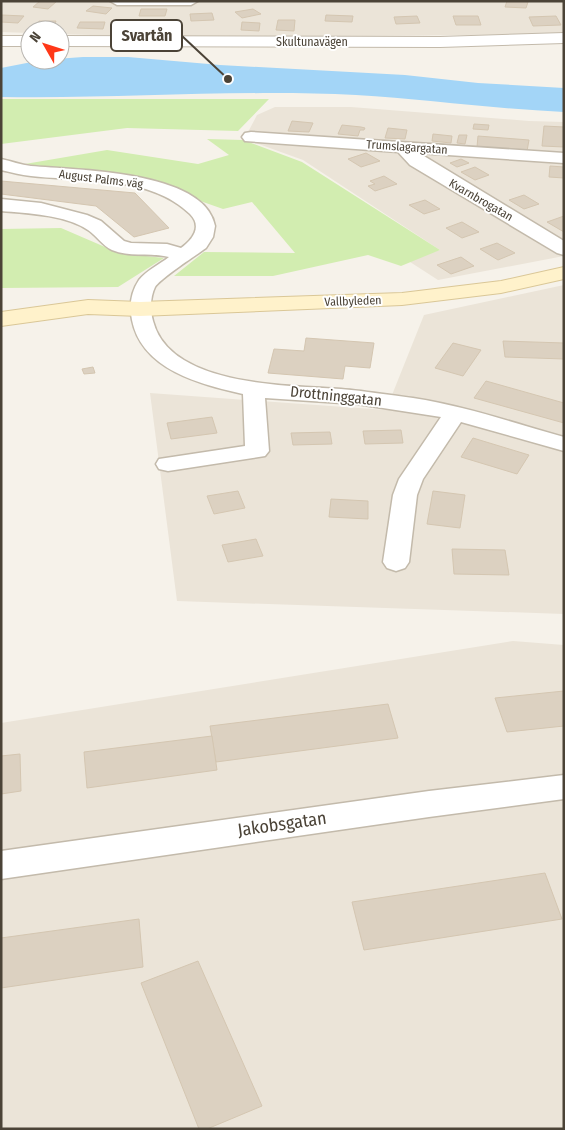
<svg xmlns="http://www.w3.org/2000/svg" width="565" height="1130" viewBox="0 0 565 1130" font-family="'Fira Sans Condensed',sans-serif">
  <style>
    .residential { fill: #ebe4d8 }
    .green { fill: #d2edb0 }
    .water { fill: #a3d5f7 }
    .building { fill: #dcd1c1; stroke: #d4c6b1 }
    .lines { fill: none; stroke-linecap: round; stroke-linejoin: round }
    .minor-casing { stroke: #c3baab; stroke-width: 3 }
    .tertiary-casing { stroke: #c3baab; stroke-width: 2 }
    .secondary-casing { stroke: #dac797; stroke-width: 2 }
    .minor { fill: #fff; fill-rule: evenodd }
    .tertiary { fill: #fff; fill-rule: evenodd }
    .secondary { fill: #fff2cb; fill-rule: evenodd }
    .labels { text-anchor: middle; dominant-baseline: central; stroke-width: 4; stroke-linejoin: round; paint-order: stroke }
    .far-street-label { font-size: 12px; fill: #4b4337; stroke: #fff }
    .street-label { font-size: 15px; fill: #4b4337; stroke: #fff }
    .near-street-label { font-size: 18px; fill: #4b4337; stroke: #fff }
    .leader { fill: none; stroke: #4b4337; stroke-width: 2 }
    .callout-dot { fill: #4b4337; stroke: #fff; stroke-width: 2 }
    .callout { fill: #fff; stroke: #4b4337; stroke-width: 2 }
    .callout-label { font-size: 16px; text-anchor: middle; font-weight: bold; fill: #4b4337 }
  </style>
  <rect width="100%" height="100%" fill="#f6f2ea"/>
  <g class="residential">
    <path d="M 1,1 L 564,1 L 564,34 L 182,38 L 60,34 L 60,30 L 30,30 L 30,33 L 1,32 Z"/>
    <path d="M 275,107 L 351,107 L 529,121 L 564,122 L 564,256 L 438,280 L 407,260 L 440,250 L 303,160 L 256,143 L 247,134 L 257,115 Z"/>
    <path d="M 564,285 L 564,614 L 177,601 L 150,393 L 386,410 L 424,315 Z"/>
    <path d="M 513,641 L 564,645 L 564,1129 L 1,1129 L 1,723 Z"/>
  </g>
  <g class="green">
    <path d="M 1,99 L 269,99 L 238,131 L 127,128 L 1,144 Z"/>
    <path d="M 207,139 L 243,140 L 302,162 L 440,250 L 401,266 L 368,255 L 273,276 L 174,276 L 204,252 L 295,253 L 252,202 L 223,209 L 132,177 L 25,164 L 107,150 L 198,164 L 229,155 Z"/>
    <path d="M 61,228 L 119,253 L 164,258 L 118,287 L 1,288 L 1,229 Z"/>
  </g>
  <path class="water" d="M 83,57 L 128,57 L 220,65 L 405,75 L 478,83 L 564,88 L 564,112 C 494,109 426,99 356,95 C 238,89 120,99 1,97 L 1,68 L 42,60 Z"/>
  <g class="building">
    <path d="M 40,1 L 57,1 L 48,9 L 33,7 Z"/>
    <path d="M 507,1 L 523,1 L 528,2 L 526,8 L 505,7 Z"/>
    <path d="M 93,6 L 112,8 L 106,14 L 86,11 Z"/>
    <path d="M 141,9 L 167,9 L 165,16 L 139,16 Z"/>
    <path d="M 253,9 L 261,14 L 242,18 L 235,12 Z"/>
    <path d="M 212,13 L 214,20 L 191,21 L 190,14 Z"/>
    <path d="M 2,15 L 24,16 L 18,23 L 1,22 Z"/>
    <path d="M 326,15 L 353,16 L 352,22 L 325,21 Z"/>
    <path d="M 417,16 L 420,23 L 396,24 L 394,17 Z"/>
    <path d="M 453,16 L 478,16 L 481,25 L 456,25 Z"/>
    <path d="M 556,16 L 561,25 L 533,26 L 529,17 Z"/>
    <path d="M 278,20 L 295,20 L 294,31 L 276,30 Z"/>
    <path d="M 39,21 L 56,21 L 53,29 L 36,29 Z"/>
    <path d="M 80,22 L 105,22 L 103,29 L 77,28 Z"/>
    <path d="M 242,22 L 260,23 L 259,31 L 241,30 Z"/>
    <path d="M 292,121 L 313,123 L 309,132 L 288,131 Z"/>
    <path d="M 474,124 L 489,125 L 488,130 L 473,129 Z"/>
    <path d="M 342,125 L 361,127 L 365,128 L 364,130 L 360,130 L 358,136 L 338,134 Z"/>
    <path d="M 544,126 L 564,127 L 564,147 L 542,146 Z"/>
    <path d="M 388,128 L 407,130 L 405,139 L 385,138 Z"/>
    <path d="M 433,134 L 452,136 L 451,143 L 432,141 Z"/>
    <path d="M 459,135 L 467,135 L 465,144 L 457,143 Z"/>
    <path d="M 478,136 L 529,140 L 527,151 L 477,147 Z"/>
    <path d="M 366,153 L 380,161 L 361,167 L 348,159 Z"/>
    <path d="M 461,159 L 469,163 L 457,167 L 450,163 Z"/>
    <path d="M 550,166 L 564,167 L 564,178 L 549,177 Z"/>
    <path d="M 475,167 L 489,175 L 475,180 L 461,172 Z"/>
    <path d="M 384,176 L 397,184 L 375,191 L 368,186 L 375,184 L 370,181 Z"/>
    <path d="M 1,181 L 135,193 L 169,228 L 134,237 L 96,206 L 1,194 Z"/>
    <path d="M 524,195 L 539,204 L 524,209 L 509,200 Z"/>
    <path d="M 425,200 L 440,209 L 424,214 L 409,205 Z"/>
    <path d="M 564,216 L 564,232 L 547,222 Z"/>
    <path d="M 462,222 L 479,232 L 462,238 L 446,228 Z"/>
    <path d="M 497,243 L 515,253 L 498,260 L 480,249 Z"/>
    <path d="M 461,257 L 474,266 L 451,274 L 437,265 Z"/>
    <path d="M 306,338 L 374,343 L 370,368 L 345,366 L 343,379 L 268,373 L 274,349 L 304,351 Z"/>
    <path d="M 503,341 L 564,343 L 564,359 L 505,357 Z"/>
    <path d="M 453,343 L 481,350 L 463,376 L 435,368 Z"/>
    <path d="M 93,367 L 95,373 L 84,374 L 82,369 Z"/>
    <path d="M 486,381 L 564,403 L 564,423 L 474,398 Z"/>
    <path d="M 212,417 L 217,433 L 171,439 L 167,423 Z"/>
    <path d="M 401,430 L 403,443 L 365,444 L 363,431 Z"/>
    <path d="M 330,432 L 332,444 L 293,445 L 291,433 Z"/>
    <path d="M 473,438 L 529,455 L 517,474 L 461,457 Z"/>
    <path d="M 238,491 L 245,508 L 214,514 L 207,496 Z"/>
    <path d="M 433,491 L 465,495 L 460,528 L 427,524 Z"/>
    <path d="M 331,499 L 368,501 L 368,519 L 329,517 Z"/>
    <path d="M 256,539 L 263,556 L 228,562 L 222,545 Z"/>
    <path d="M 452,549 L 505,550 L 509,575 L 454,574 Z"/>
    <path d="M 564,691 L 564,726 L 507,732 L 495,698 Z"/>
    <path d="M 388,704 L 398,738 L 216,762 L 210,726 Z"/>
    <path d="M 212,736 L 217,770 L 87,788 L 84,752 Z"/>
    <path d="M 20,754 L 21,791 L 1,794 L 1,756 Z"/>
    <path d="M 545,873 L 562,919 L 364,950 L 352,902 Z"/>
    <path d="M 139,919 L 143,967 L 1,988 L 1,938 Z"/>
    <path d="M 198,961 L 262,1106 L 207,1129 L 199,1129 L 141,983 Z"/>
  </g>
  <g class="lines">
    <defs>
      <g id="minor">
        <path d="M 110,1 L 198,1 L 191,5 L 117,5 Z"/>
        <path d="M 251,132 L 564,153 L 564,163 L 419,153 L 564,241 L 564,255 L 557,253 L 410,165 L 398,152 L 245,141 L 242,137 L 245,133 Z"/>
        <path d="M 1,159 C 11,161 21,165 31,166 C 74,170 205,170 215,226 L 213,237 L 206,248 C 195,256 161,278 155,287 C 150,297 150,311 153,321 C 170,387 288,385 341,389 C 365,391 389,395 413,398 C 465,406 514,423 564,437 L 564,451 L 461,422 L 423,479 L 417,495 L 409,562 L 405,568 L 396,571 L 387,568 L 383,562 L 393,495 L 399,479 L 441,417 L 357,404 L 265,398 L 269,451 L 265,456 L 168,471 L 159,469 L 156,464 L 159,459 L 245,446 L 243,394 C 200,384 142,370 132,320 C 129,306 131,292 139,280 C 146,271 160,264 169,257 C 150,252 131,258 112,250 C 103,246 96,235 88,230 C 66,215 27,213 1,211 L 1,199 L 41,203 L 87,215 L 101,221 L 124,241 L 131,243 L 167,244 L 181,248 C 192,240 203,227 190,214 C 150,175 83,182 31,176 C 21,175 11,172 1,170 Z"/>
        <path d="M 564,775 L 564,799 L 429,817 L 1,879 L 1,851 L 429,791 Z"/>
      </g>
      <g id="tertiary">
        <path d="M 564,33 L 564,43 L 440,47 L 60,46 L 60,36 L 440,37 Z"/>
        <rect x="1" y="36" width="29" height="10"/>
      </g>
      <path id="secondary" d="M 564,267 L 564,279 L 501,293 L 402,305 L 140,316 L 88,314 L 1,326 L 1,312 L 88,300 L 140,302 L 402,293 L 501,281 Z"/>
    </defs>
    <use href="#minor" class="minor-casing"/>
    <use href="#tertiary" class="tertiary-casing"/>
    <use href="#secondary" class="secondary-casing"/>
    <use href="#minor" class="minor"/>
    <use href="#tertiary" class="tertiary"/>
    <use href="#secondary" class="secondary"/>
  </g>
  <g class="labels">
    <g class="far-street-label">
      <text x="312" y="42">Skultunavägen</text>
      <text transform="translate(407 147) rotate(4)">Trumslagargatan</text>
      <text transform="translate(101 179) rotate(7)">August Palms väg</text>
      <text transform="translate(481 200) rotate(30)">Kvarnbrogatan</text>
      <text transform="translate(353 301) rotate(-2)">Vallbyleden</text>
    </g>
    <g class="street-label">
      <text transform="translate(336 396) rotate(6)">Drottninggatan</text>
    </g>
    <g class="near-street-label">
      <text transform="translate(282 824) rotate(-8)">Jakobsgatan</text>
    </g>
  </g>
  <path class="leader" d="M228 79L182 36"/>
  <circle class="callout-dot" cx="228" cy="79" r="5"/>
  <rect class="callout" x="111" y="20" width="71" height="31" rx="5"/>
  <g class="callout-label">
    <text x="147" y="41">Svartån</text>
  </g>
  <rect width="565" height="1130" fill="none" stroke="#4b4337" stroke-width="5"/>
  <g transform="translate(45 45) rotate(309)"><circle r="24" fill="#ffffff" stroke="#b7b4af"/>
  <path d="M0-4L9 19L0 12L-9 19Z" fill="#ff3818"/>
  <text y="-8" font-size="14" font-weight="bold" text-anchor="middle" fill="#4b4337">N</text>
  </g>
</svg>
